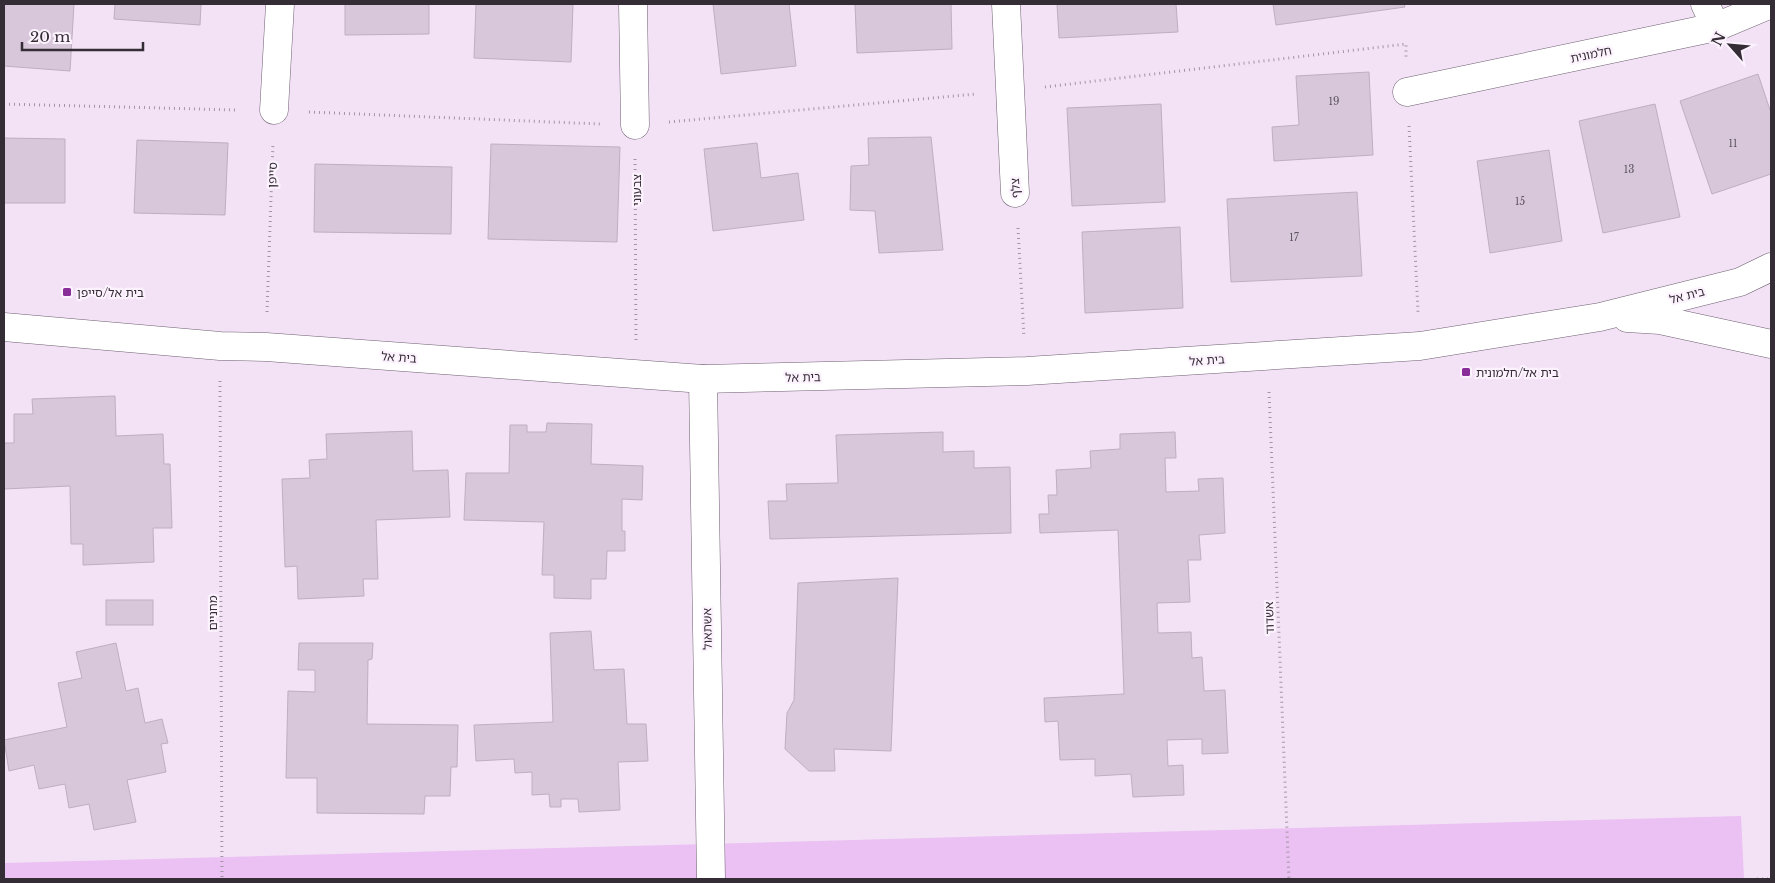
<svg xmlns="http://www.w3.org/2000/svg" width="1775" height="883" viewBox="0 0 1775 883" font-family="'Libre Baskerville','Noto Sans Hebrew',serif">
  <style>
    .green { fill: #ebc0f2 }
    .building { fill: #d8c7db; stroke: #bfaec1 }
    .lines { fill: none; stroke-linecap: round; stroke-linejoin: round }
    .street-casing { stroke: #6e5f70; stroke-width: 29 }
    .path { stroke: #a195a4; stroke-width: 3; stroke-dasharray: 1 4; stroke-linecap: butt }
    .street { stroke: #fff; stroke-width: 28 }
    .poi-dot { fill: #892d98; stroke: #fcf2fe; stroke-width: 2 }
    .labels { text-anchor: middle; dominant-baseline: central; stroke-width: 4.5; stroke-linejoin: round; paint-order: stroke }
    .number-label { font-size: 10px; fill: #5d545e }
    .street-label { font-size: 12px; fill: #342d35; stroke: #fcf2fe }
    .poi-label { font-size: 12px; fill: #342d35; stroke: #fcf2fe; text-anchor: start }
  </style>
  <rect width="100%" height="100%" fill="#f3e2f6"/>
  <path class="green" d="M 1741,816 L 1744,879 L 4,879 L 4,863 Z"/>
  <g class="building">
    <path d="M 4,4 L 74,4 L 70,71 L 4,66 Z"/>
    <path d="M 115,4 L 201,4 L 200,25 L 114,19 Z"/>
    <path d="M 345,4 L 429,4 L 429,34 L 345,35 Z"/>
    <path d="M 476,4 L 573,4 L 571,62 L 474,58 Z"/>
    <path d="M 713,4 L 789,4 L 796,66 L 721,74 Z"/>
    <path d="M 855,4 L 951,4 L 952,49 L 857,53 Z"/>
    <path d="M 1057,4 L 1176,4 L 1178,32 L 1059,38 Z"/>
    <path d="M 1273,4 L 1404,4 L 1405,7 L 1276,25 Z"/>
    <path d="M 1369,72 L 1373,155 L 1274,161 L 1272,127 L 1299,125 L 1296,76 Z"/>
    <path d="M 1758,74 L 1771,113 L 1771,174 L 1712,194 L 1680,101 Z"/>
    <path d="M 1161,104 L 1165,202 L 1072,206 L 1067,108 Z"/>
    <path d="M 1655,104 L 1680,217 L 1603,233 L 1579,121 Z"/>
    <path d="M 931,137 L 943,250 L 879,253 L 875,211 L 850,210 L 851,166 L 869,165 L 868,138 Z"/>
    <path d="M 4,138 L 65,139 L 65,203 L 4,203 Z"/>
    <path d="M 137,140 L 228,143 L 225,215 L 134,213 Z"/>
    <path d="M 757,143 L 761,178 L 798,173 L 804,220 L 713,231 L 704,149 Z"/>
    <path d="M 491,144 L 620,147 L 617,242 L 488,239 Z"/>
    <path d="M 1549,150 L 1562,241 L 1490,253 L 1477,161 Z"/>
    <path d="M 315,164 L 452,167 L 451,234 L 314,232 Z"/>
    <path d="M 1357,192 L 1362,276 L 1231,282 L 1227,199 Z"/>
    <path d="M 1180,227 L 1183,308 L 1085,313 L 1082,232 Z"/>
    <path d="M 115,396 L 116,436 L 163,434 L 164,464 L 170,464 L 172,528 L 153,528 L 154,562 L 83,565 L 83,544 L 71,544 L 70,486 L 4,489 L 4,443 L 14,443 L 14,414 L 33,414 L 32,399 Z"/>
    <path d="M 547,423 L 592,424 L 591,464 L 643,466 L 642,500 L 622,499 L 622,531 L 625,531 L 625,551 L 607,551 L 606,579 L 591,579 L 591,599 L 554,598 L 554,575 L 542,575 L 544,522 L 464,520 L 466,473 L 509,473 L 510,425 L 527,425 L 527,432 L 546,432 Z"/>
    <path d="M 412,431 L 413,471 L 448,470 L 450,517 L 376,520 L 378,579 L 363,579 L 364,596 L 298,599 L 297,566 L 285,567 L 282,479 L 310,478 L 309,460 L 327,459 L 326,434 Z"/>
    <path d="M 943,432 L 943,452 L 974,451 L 974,468 L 1010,467 L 1011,533 L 770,539 L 768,501 L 787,501 L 786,484 L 838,483 L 836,435 Z"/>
    <path d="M 1175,432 L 1176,458 L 1165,458 L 1166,492 L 1199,491 L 1198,479 L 1223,478 L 1225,533 L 1199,535 L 1201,560 L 1188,560 L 1190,602 L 1157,603 L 1158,633 L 1191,632 L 1192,658 L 1202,657 L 1204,691 L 1225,690 L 1228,753 L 1202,754 L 1202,739 L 1167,740 L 1168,766 L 1183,765 L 1184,795 L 1133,797 L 1131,774 L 1095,776 L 1095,759 L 1060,760 L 1058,721 L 1045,722 L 1044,698 L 1124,694 L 1118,530 L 1040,533 L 1039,514 L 1049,514 L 1048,495 L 1057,495 L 1056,470 L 1091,468 L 1090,451 L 1120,449 L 1120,434 Z"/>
    <path d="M 898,578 L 891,751 L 834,749 L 835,771 L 809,771 L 785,749 L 787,713 L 794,700 L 798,583 Z"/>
    <rect x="106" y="600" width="47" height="25"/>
    <path d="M 591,631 L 594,670 L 624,669 L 627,724 L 646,724 L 648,761 L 618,762 L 620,810 L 579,812 L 578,799 L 561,799 L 561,807 L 550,807 L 549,794 L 532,795 L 532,772 L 515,773 L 514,759 L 476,761 L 474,725 L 553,722 L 550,633 Z"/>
    <path d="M 116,643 L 126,691 L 138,688 L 145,723 L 162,719 L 168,743 L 161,744 L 166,772 L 127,780 L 136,822 L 94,830 L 89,804 L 69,808 L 65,784 L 39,789 L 34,765 L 9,771 L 4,740 L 67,727 L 58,683 L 82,678 L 76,652 Z"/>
    <path d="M 299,643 L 373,643 L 372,659 L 368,660 L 367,724 L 458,725 L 457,767 L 451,767 L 450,796 L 425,796 L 424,814 L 317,813 L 317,778 L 286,778 L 288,691 L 315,692 L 315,670 L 298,670 Z"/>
  </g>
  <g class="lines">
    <defs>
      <g id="street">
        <path d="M 633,4 L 635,125"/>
        <path d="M 1006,4 L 1015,193"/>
        <path d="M 1705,4 L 1716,27"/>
        <path d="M 1407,92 L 1716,27 L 1771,4"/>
        <path d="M 274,110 L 280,4"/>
        <path d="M 1627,318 L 1660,320 L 1771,344"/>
        <path d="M 4,327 L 220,346 L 266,347 L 703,379 L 1027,371 L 1420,346 L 1600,317 L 1740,282 L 1771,267"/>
        <path d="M 703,379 L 711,879"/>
      </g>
    </defs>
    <use href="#street" class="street-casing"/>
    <g class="path">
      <path d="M 1045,87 L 1406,44 L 1406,57"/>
      <path d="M 4,104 L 238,110"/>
      <path d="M 309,112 L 600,124"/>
      <path d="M 669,122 L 976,94"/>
      <path d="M 1409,126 L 1418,312"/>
      <path d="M 635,159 L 636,340"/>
      <path d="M 1018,228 L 1024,337"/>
      <path d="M 267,312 L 273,143"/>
      <path d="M 220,381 L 222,879"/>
      <path d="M 1269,392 L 1289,879"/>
      <path d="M 1757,879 L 1771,879"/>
    </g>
    <use href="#street" class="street"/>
  </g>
  <g class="poi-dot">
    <rect x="62" y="287" width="10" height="10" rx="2.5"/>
    <rect x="1461" y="367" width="10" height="10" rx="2.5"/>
  </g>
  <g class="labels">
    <g class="number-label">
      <text x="1334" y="101">19</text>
      <text x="1733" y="143">11</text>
      <text x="1629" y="169">13</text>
      <text x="1520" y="201">15</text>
      <text x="1294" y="237">17</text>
    </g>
    <g class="street-label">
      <text transform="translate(1591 54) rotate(-12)">חלמונית</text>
      <text transform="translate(272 175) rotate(-88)">סייפן</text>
      <text transform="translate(1015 188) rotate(-93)">צלף</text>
      <text transform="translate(636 190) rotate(-90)">צבעוני</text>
      <text transform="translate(1687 295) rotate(-14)">בית אל</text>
      <text transform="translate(399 357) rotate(4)">בית אל</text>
      <text transform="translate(1207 360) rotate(-4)">בית אל</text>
      <text transform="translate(803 377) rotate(-1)">בית אל</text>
      <text transform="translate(212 613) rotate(-90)">מחניים</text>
      <text transform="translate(1269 618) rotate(-92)">אשדוד</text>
      <text transform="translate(707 629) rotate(-91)">אשתאול</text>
    </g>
    <g class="poi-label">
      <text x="77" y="292">בית אל/סייפן</text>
      <text x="1476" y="372">בית אל/חלמונית</text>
    </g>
  </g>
  <rect width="1775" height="883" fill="none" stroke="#342d35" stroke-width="10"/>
  <g transform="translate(1730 45) rotate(297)" stroke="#fcf2fe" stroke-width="4" paint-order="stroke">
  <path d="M0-4L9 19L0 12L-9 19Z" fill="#342d35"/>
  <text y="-8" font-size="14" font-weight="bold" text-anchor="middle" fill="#342d35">N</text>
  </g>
  <path d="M22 42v8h121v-8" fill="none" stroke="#342d35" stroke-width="2.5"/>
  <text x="30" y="42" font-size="15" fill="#342d35" stroke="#fcf2fe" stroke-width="4" paint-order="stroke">20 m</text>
</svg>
